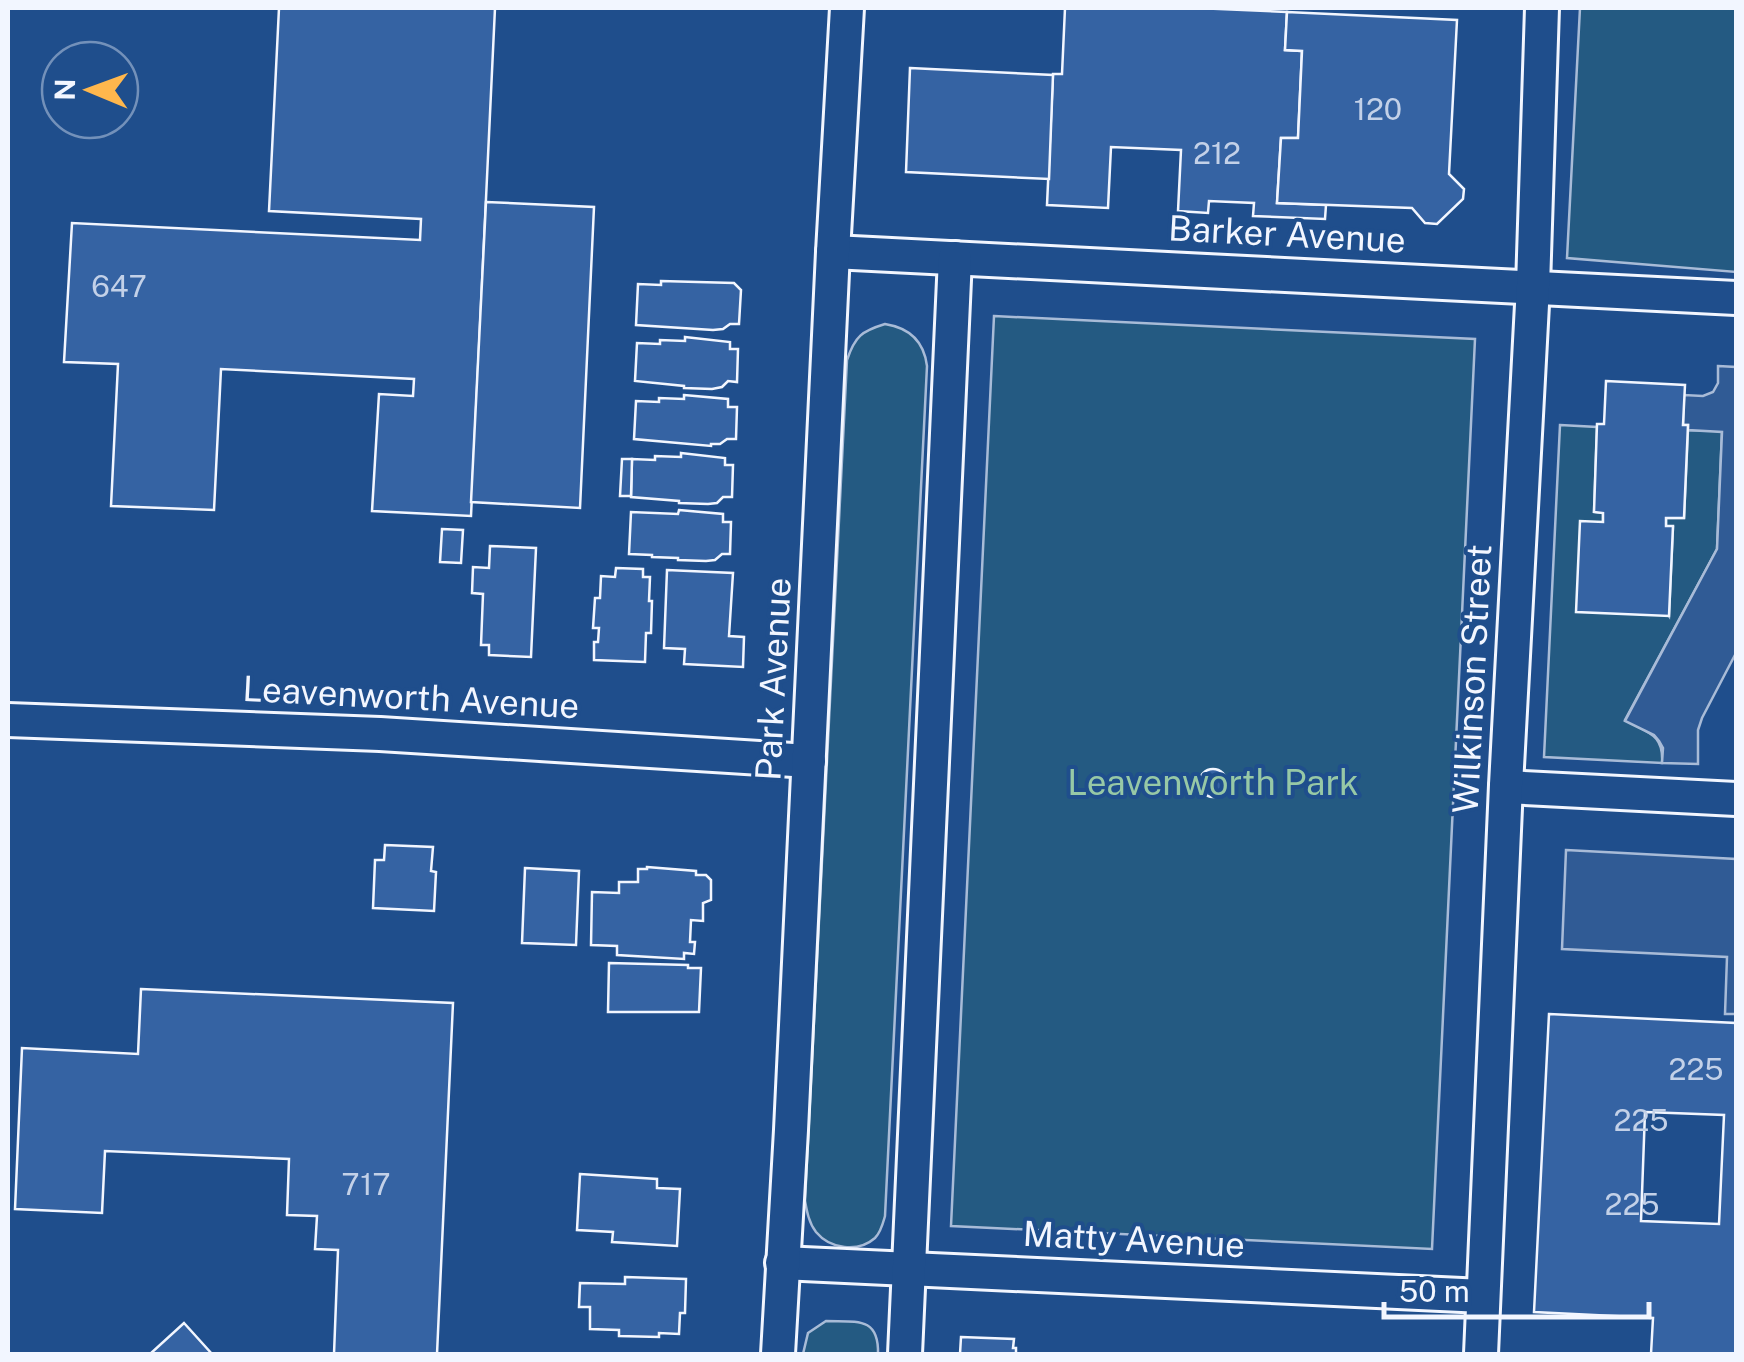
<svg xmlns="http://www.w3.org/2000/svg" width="1744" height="1362" viewBox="0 0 1744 1362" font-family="'Public Sans',sans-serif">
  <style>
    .green { fill: #245a82; stroke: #a8bbd7; stroke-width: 2.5 }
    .parking { fill: #305b95; stroke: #a8bbd7; stroke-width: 2.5 }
    .building { fill: #3563a3; stroke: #f2f6ff; stroke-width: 2.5; fill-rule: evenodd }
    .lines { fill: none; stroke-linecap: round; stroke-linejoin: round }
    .street-casing { stroke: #f2f6ff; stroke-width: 38 }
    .street { stroke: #1f4e8c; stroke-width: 32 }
    .labels { text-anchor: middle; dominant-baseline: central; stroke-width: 8; stroke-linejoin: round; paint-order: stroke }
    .number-label { font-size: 30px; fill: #c3d1e8 }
    .street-label { font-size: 35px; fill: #f2f6ff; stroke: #1f4e8c }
    .park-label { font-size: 35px; fill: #97c8a6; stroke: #1f4e8c }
  </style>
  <rect width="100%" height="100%" fill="#1f4e8c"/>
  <g class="green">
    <path d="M 1580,8 L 1736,8 L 1736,272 L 1567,258 Z"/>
    <path d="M 994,316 L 1475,339 L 1432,1249 L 951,1226 Z"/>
    <path d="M 885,324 C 910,328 924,341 927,366 L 885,1216 C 883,1223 881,1232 875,1238 C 858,1253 830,1249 816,1232 C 809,1223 807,1212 805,1201 L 847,360 C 855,336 862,331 885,324 Z"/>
    <path d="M 1560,425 L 1597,427 L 1594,512 L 1603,513 L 1603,522 L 1669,616 L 1673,527 L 1666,526 L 1666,518 L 1684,518 L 1688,430 L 1722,431 L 1717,549 L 1625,720 C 1647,733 1664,733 1662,763 L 1544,757 Z"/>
    <path d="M 826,1321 C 856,1322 879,1316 878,1354 L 803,1354 L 808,1333 Z"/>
  </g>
  <g class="parking">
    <path d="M 1718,366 L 1736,367 L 1736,653 L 1702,718 L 1698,730 L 1698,764 L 1662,763 L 1663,748 L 1659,741 L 1654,735 L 1625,721 L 1717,549 L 1722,432 L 1688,430 L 1688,425 L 1683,425 L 1684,395 L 1703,396 L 1713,392 L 1718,383 Z"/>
    <path d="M 1566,850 L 1736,859 L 1736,1014 L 1725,1014 L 1727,957 L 1562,949 Z"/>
  </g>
  <g class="building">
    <path d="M 279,8 L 495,8 L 471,516 L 372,511 L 379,394 L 413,396 L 414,379 L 221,369 L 214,510 L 111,506 L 118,364 L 64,362 L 72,223 L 420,240 L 421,219 L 269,211 Z"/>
    <path d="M 1065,8 L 1196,8 L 1287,12 L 1285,50 L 1302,51 L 1298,138 L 1281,138 L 1277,203 L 1326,205 L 1325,219 L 1253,216 L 1254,203 L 1209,201 L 1208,213 L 1178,211 L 1181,150 L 1111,147 L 1108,208 L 1047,205 L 1053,74 L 1062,74 Z"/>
    <path d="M 1287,12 L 1457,20 L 1449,174 L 1464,189 L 1463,199 L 1437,224 L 1425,223 L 1412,208 L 1277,203 L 1281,138 L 1298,138 L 1302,51 L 1285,50 Z"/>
    <path d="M 910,68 L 1053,75 L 1049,179 L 906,172 Z"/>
    <path d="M 486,202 L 594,207 L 580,508 L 471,502 Z"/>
    <path d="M 661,281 L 734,283 L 741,290 L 739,324 L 730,324 L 723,329 L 713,330 L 636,325 L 638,284 L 661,285 Z"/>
    <path d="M 685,337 L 730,342 L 730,349 L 738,349 L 737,382 L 728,381 L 722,387 L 712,389 L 684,388 L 684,386 L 635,381 L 637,343 L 660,344 L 660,340 L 685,341 Z"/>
    <path d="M 1606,381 L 1685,385 L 1683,425 L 1688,425 L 1684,518 L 1666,518 L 1666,526 L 1673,526 L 1669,616 L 1576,612 L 1580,521 L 1603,522 L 1603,513 L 1594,512 L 1597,424 L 1604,424 Z"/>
    <path d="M 684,395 L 728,399 L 728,407 L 737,407 L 736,439 L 727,439 L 720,444 L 711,444 L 711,446 L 634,439 L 636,401 L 659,402 L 659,398 L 684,399 Z"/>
    <path d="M 681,453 L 725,458 L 725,465 L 733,465 L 732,497 L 723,497 L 717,503 L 708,504 L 679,503 L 679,501 L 631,497 L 632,459 L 655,460 L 655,456 L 681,457 Z"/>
    <path d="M 622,459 L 632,459 L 631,496 L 620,496 Z"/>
    <path d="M 679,510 L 723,514 L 723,522 L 731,522 L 730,554 L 722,554 L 715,560 L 706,561 L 678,560 L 678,558 L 652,557 L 652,555 L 629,554 L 631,512 L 678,514 Z"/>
    <path d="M 442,529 L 463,530 L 461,563 L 440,562 Z"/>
    <path d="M 490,546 L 536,548 L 531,657 L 489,655 L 489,645 L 481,645 L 483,594 L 472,593 L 473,567 L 489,568 Z"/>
    <path d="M 616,568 L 643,569 L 643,577 L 650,577 L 649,601 L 652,601 L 651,633 L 646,633 L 645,662 L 594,660 L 594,642 L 598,642 L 599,628 L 593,628 L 595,598 L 600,598 L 601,576 L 615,577 Z"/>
    <path d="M 667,570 L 733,573 L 729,636 L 744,637 L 743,667 L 684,664 L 685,649 L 664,648 Z"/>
    <circle cx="1213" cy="783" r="14"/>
    <path d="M 385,845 L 433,847 L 431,871 L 436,872 L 434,911 L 373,908 L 375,860 L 384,860 Z"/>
    <path d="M 647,867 L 696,871 L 696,875 L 706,875 L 711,880 L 711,900 L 703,903 L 703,921 L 691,920 L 690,942 L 695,942 L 694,954 L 684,953 L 684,959 L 617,955 L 617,946 L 591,945 L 592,892 L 619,893 L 619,882 L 638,882 L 638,869 L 647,869 Z"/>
    <path d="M 525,868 L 579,871 L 576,945 L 522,943 Z"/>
    <path d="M 609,963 L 688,965 L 688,968 L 701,968 L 699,1012 L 608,1012 Z"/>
    <path d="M 141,989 L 453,1003 L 437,1354 L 334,1354 L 338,1250 L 315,1249 L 317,1216 L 287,1215 L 289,1159 L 105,1151 L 102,1213 L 15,1209 L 22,1048 L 138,1054 Z"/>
    <path d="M 1549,1014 L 1736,1023 L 1736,1354 L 1651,1354 L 1653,1318 L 1534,1312 ZM 1645,1112 L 1724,1115 L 1719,1224 L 1641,1221 Z"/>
    <path d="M 580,1174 L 657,1179 L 657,1188 L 680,1189 L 677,1246 L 612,1242 L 613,1232 L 577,1230 Z"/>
    <path d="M 625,1277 L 686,1279 L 685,1313 L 680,1313 L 679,1334 L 659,1333 L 659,1337 L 619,1336 L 619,1330 L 590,1329 L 590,1307 L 579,1307 L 580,1283 L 625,1284 Z"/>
    <path d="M 184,1323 L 212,1354 L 150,1354 Z"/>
    <path d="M 961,1337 L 1014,1339 L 1013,1348 L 1016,1348 L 1016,1354 L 960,1354 Z"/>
  </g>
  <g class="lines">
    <defs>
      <g id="street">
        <path d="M 833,252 L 1736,298"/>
        <path d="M 8,720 L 380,734 L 809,761"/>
        <path d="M 1506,787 L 1736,799"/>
        <path d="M 782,1263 L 1483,1296"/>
        <path d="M 778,1354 L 791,1130 L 833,252 L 847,8"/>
        <path d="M 905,1354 L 955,258"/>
        <path d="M 1481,1354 L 1506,785 L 1533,286 L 1542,8"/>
      </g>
    </defs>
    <use href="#street" class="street-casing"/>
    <use href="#street" class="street"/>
  </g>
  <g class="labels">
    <g class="number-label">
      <text x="1378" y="109">120</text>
      <text x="1217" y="153">212</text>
      <text x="119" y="286">647</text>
      <text x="1696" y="1069">225</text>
      <text x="1641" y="1120">225</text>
      <text x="366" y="1184">717</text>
      <text x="1632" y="1204">225</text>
    </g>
    <g class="street-label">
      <text transform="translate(1287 234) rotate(3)">Barker Avenue</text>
      <text transform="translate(773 679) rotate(-87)">Park Avenue</text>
      <text transform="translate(1472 679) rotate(-87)">Wilkinson Street</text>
      <text transform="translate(411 697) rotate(3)">Leavenworth Avenue</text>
      <text transform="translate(1134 1239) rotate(3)">Matty Avenue</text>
    </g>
    <g class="park-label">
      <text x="1213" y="782">Leavenworth Park</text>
    </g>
  </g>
  <rect width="1744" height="1362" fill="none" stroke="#f2f6ff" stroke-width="20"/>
  <g transform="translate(90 90) rotate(271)"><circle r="48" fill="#1f4e8c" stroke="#7391ba" stroke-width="2.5"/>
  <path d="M0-8L18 38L0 25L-18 38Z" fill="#ffb74d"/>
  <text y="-15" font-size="28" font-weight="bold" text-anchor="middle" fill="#f2f6ff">N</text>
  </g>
  <path d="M1384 1302v15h265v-15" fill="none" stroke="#f2f6ff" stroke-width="5"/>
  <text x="1399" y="1302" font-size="30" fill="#f2f6ff" stroke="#1f4e8c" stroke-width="8" paint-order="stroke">50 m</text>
</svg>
